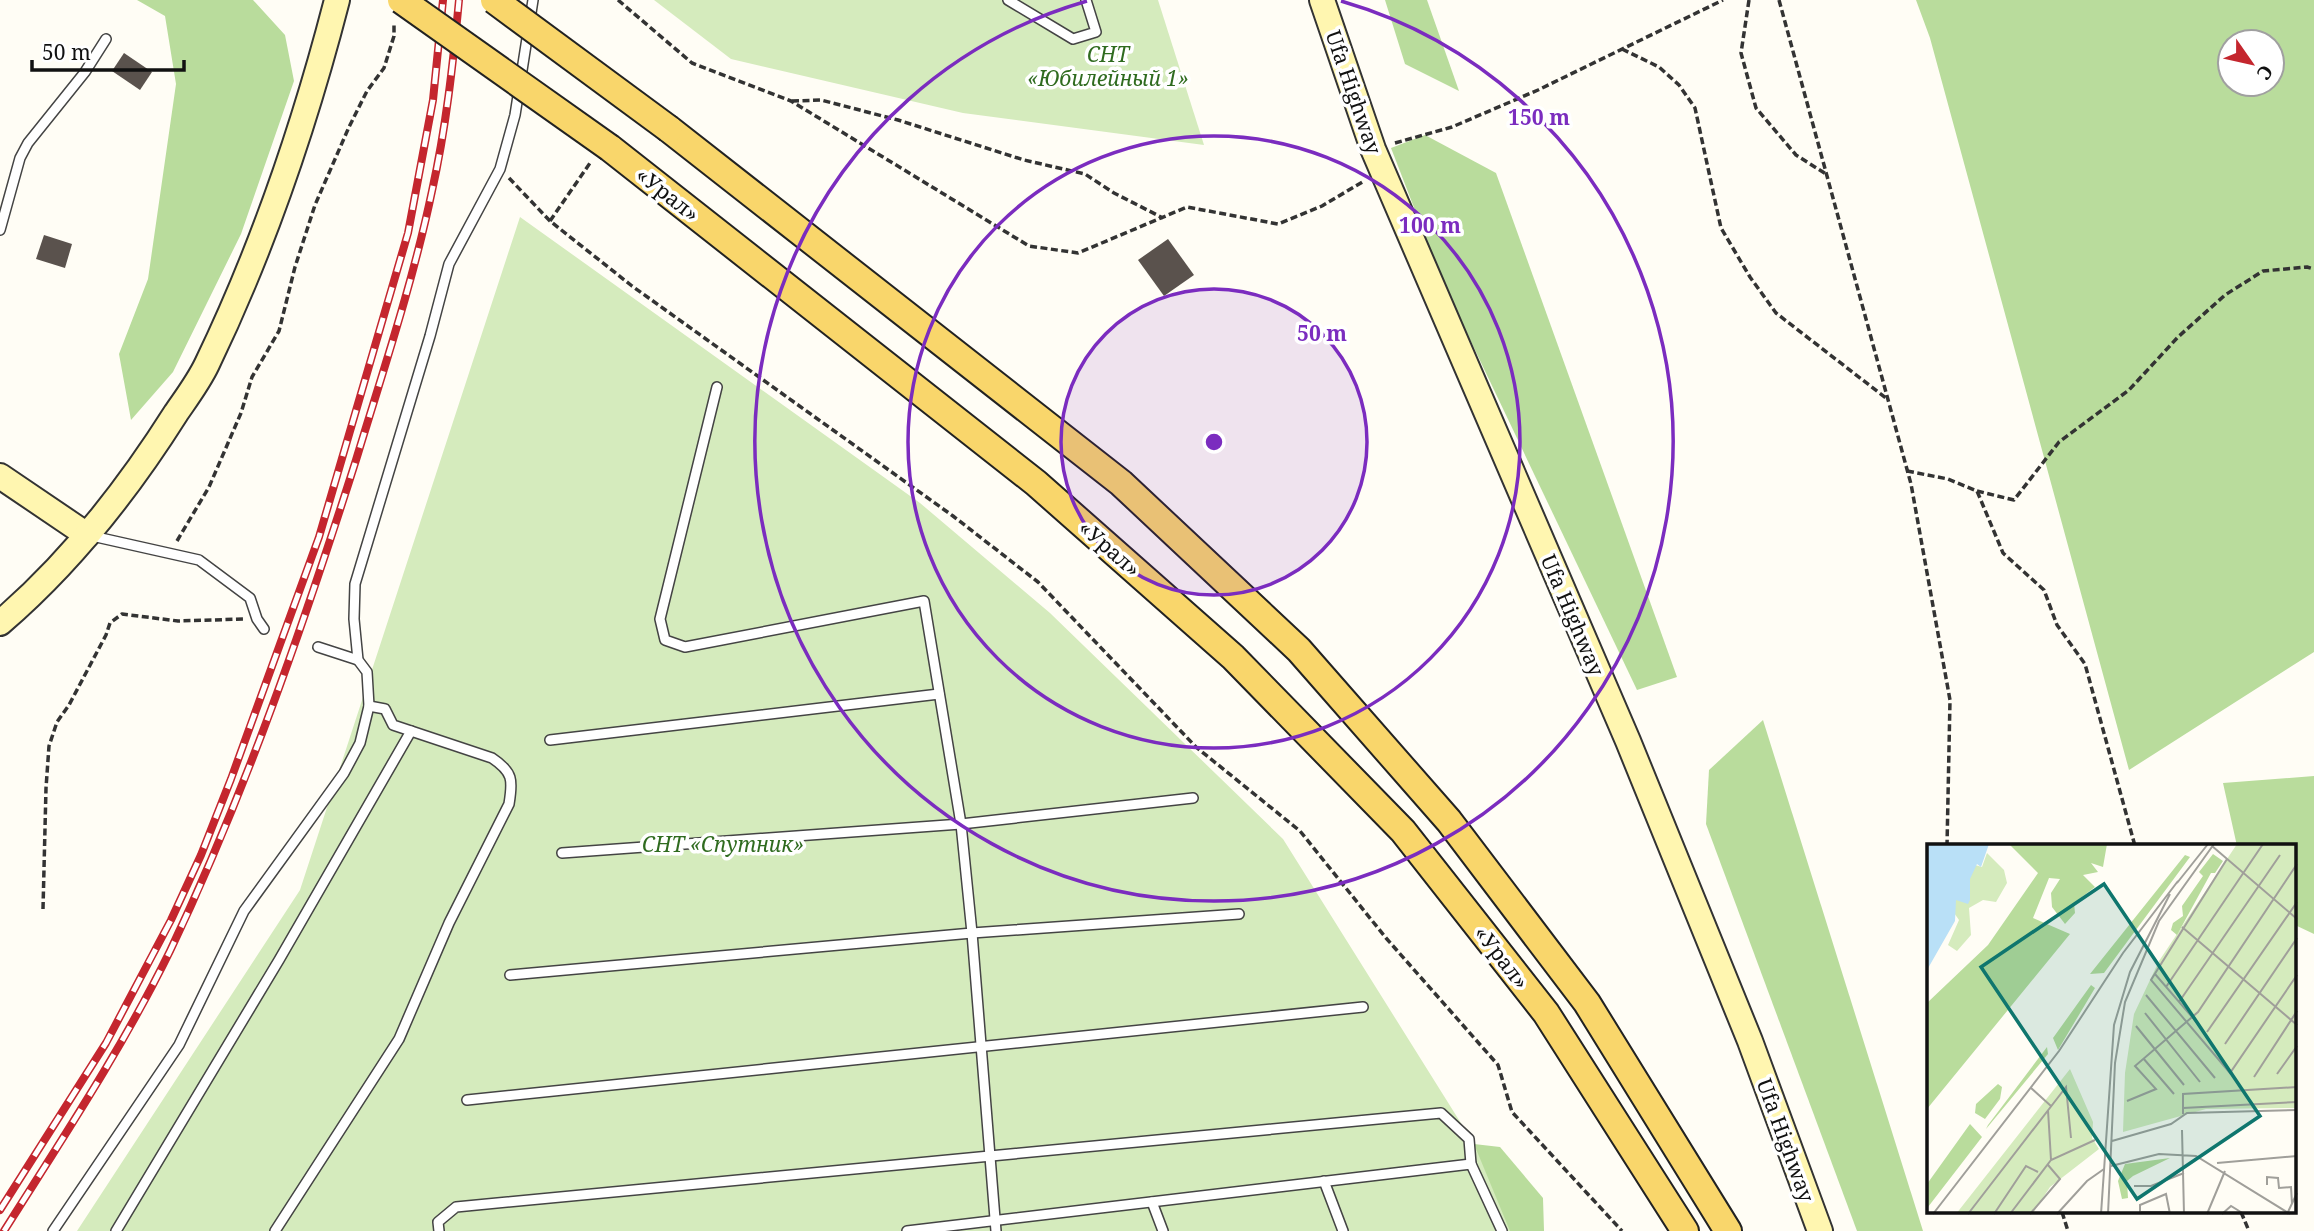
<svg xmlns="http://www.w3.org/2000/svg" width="2314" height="1231" viewBox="0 0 2314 1231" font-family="'Noto Serif',serif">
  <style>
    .green { fill: #d5ebbd }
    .forest { fill: #b9dc9c; fill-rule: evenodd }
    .building { fill: #5a524d }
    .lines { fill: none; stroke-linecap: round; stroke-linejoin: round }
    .lane-casing { stroke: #444; stroke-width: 12 }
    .secondary-casing { stroke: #333; stroke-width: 28 }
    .primary-casing { stroke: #222; stroke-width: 30 }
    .path { stroke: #333; stroke-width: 3.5; stroke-dasharray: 7 3.5; stroke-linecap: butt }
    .lane { stroke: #fff; stroke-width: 9 }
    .secondary { stroke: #fff6b0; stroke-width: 24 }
    .primary { stroke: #f9d66b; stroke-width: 26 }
    .rail-casing { stroke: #c4262e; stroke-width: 8 }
    .rail { stroke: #fff; stroke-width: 5; stroke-dasharray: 16; stroke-linecap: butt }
    .primary-bridge-casing { stroke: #222; stroke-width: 30; stroke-linecap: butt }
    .primary-bridge { stroke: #f9d66b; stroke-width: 26 }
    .ring { fill: none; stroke: #7b2cbf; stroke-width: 3.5 }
    .labels { text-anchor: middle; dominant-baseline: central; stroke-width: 7; stroke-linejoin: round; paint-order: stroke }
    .park-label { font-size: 21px; font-style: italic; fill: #2f6b1f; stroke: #fff }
    .street-label { font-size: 21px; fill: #111; stroke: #fff }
    .inset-road { fill: none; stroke: #a09f9a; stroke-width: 2 }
    .view { fill: #0f766e; fill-opacity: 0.15; stroke: #0f766e; stroke-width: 3.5 }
    .inset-edge { fill: none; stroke: #111; stroke-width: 3.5 }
    .centre { fill: #7b2cbf; stroke: #fff; stroke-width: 3.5 }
    .ring-label { font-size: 21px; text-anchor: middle; font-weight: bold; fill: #7b2cbf; stroke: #fff; stroke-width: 7; stroke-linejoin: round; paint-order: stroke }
  </style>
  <rect width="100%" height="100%" fill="#fffdf5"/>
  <g class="green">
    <path d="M 654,0 L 1158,0 L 1204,145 L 963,113 L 731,59 Z"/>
    <path d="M 520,217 L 920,503 L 1050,613 L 1283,839 L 1474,1144 L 1519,1231 L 77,1231 L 300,890 Z"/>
  </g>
  <g class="forest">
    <path d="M 137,0 L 253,0 L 285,35 L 294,81 L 241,234 L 173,372 L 131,420 L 119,354 L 148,279 L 176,84 L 165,16 Z"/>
    <path d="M 1385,0 L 1427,0 L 1459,91 L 1405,64 Z"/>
    <path d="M 1916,0 L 2314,0 L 2314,652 L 2129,770 L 1930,38 ZM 2230,42 L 2272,42 L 2272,84 L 2230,84 Z"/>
    <path d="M 1425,135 L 1496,173 L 1677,677 L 1637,690 L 1444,285 L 1391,148 Z"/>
    <path d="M 1763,720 L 1923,1231 L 1857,1231 L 1706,824 L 1709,770 Z"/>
    <path d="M 2314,776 L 2314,934 L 2295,925 L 2295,846 L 2237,846 L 2223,783 Z"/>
    <path d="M 1474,1144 L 1500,1147 L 1543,1198 L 1544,1231 L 1510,1231 Z"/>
  </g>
  <g class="building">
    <path d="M 124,53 L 152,72 L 140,90 L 112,71 Z"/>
    <path d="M 44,235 L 72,244 L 65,268 L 36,259 Z"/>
    <path d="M 1168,239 L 1194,275 L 1164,296 L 1138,260 Z"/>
  </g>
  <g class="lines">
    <defs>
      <g id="lane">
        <path d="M 1008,0 L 1073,39 L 1096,32 L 1086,0"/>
        <path d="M 0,230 L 20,158 L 28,143 L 85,72 L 106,39"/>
        <path d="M 717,387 L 660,619 L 665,640 L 685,647 L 924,601 L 961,824 L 972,933 L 996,1231"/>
        <path d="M 92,536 L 199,560 L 250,598 L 257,619 L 264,629"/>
        <path d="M 318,647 L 358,660"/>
        <path d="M 550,740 L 939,694"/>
        <path d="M 562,853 L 961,824 L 1193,798"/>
        <path d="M 510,975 L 972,933 L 1239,914"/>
        <path d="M 467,1100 L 1363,1007"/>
        <path d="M 1324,1181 L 1343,1231"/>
        <path d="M 1152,1202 L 1163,1231"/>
        <path d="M 53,1231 L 179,1045 L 244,911 L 344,773 L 360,743 L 369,706 L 367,672 L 358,660 L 354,619 L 355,584 L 430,336 L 449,264 L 500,169 L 515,115 L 533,0"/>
        <path d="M 116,1231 L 279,960 L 411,731"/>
        <path d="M 275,1231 L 399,1039 L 449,923 L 509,804 C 513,780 513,772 492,758 L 393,725 L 385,709 L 369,706"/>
        <path d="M 439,1231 L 438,1222 L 456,1207 L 1441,1113 L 1469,1139 L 1471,1164 L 1502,1231"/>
        <path d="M 907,1231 L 1471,1164"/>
      </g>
      <g id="secondary">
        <path d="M 1322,0 L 1373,149 L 1628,741 L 1750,1041 L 1820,1231"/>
        <path d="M 0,476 L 87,535"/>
        <path d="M 0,623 C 69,564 128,489 176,413 C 187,397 199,381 207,364 C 263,248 305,124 337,0"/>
      </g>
      <g id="primary">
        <path d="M 669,129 L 1121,483 L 1299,650 L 1449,821 L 1587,1003 L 1728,1231"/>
        <path d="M 610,148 L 1036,483 L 1233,657 L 1403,831 L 1546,1013 L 1685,1231"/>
      </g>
    </defs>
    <use href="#lane" class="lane-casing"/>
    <use href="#secondary" class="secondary-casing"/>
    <use href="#primary" class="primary-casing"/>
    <g class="path">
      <path d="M 618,0 L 692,63 L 791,101 L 1029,246 L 1078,253 L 1187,207 L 1278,224 L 1322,206 L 1364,181"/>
      <path d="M 1749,0 L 1741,53 L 1756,108 L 1796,155 L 1826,174"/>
      <path d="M 1779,0 L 1911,484 L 1950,700 L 1947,846"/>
      <path d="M 1622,49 L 1659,67 L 1679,85 L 1695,108 L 1721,228 L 1750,277 L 1776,313 L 1886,398"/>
      <path d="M 792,101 L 821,100 L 898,120 L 1024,160 L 1085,174 L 1114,193 L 1163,218"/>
      <path d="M 1395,143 L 1452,127 L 1538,90 L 1723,0"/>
      <path d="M 509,178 L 550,221 L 632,286 L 953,516 L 1038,582 L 1196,747 L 1300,831 L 1386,938 L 1498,1065 L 1512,1112 L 1622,1231"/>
      <path d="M 550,221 L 590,163"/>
      <path d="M 1907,471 L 1948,479 L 1977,491 L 2003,553 L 2044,590 L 2057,625 L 2085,664 L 2135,846"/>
      <path d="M 1977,491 L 2014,500 L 2059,442 L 2129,390 L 2178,337 L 2225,295 L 2263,271 L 2307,267 L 2314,269"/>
      <path d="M 177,541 L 209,487 L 241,413 L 252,377 L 279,331 L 295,267 L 315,205 L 349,127 L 367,91 L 384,68 L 394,36 L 394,23"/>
      <path d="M 43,909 L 46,788 L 49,746 L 57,722 L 69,705 L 106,635 L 110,623 L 122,614 L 178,621 L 244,619"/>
      <path d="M 2062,1212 L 2068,1231"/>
      <path d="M 2241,1212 L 2249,1231"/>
    </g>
    <use href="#lane" class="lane"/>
    <use href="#secondary" class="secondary"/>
    <use href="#primary" class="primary"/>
    <defs>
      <g id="rail">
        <path d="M 0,1210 L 106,1043 L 171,920 L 201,855 L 231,779 L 319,537 L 408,233 L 433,100 L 443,0"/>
        <path d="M 4,1231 C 62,1139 122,1049 170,951 C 245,793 303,627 356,460 C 383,371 413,282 432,191 C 446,128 453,64 459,0"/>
      </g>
    </defs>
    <use href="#rail" class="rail-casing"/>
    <use href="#rail" class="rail"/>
    <defs>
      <g id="primary-bridge">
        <path d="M 401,0 L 610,148"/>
        <path d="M 494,0 L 669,129"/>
      </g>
    </defs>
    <use href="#primary-bridge" class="primary-bridge-casing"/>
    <use href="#primary-bridge" class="primary-bridge"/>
  </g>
  <circle cx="1214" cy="442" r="153" fill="#7b2cbf" fill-opacity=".12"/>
  <g class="ring">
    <circle cx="1214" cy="442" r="153"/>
    <circle cx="1214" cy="442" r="306"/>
    <path d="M1341 1A459 459 0 1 1 1087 1"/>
  </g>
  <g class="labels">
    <g class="park-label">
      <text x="1108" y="54">СНТ<tspan x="1108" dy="24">«Юбилейный 1»</tspan></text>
      <text x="723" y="844">СНТ «Спутник»</text>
    </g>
    <g class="street-label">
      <text transform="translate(1354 92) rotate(71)">Ufa Highway</text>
      <text transform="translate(668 194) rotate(38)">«Урал»</text>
      <text transform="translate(1110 548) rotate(41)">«Урал»</text>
      <text transform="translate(1573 615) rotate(67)">Ufa Highway</text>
      <text transform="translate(1502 957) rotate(52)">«Урал»</text>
      <text transform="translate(1786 1140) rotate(70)">Ufa Highway</text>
    </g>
  </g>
  <g transform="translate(1927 844)">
    <rect width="369" height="369" fill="#fffdf5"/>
    <path d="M 310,0 L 369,0 L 369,264 L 279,265 L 196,288 L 198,229 L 207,170 L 232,117 ZM 60,9 L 77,26 L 80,39 L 69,58 L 56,56 L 42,64 L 44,91 L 30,107 L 21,101 L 32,76 L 25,66 L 27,57 L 48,21 L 55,23 ZM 143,225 L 166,278 L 165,294 L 172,305 L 123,343 L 106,369 L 29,370 Z" fill="#d5ebbd"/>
    <path d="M 82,0 L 180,0 L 176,23 L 164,19 L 171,28 L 156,31 L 168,43 L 147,59 L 148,69 L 138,80 L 125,63 L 124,49 L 133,35 L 122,34 L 106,74 L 143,90 L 0,265 L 0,159 L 61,101 L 111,29 ZM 286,10 L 296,17 L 288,29 L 284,29 L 250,91 L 244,86 L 246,79 L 256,72 L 255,62 L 276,32 L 272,28 ZM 258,11 L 263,13 L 177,129 L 163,130 ZM 164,141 L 168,144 L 131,206 L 126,194 ZM 120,203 L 121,210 L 59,285 L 61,281 ZM 71,240 L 75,243 L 73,255 L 58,275 L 48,269 L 49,260 ZM 43,280 L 55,293 L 1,363 L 0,340 ZM 243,314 L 206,332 L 200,337 L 201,354 L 195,355 L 191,337 L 198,320 Z" fill="#b9dc9c"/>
    <path d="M 0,0 L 62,0 L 54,23 L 50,20 L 43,35 L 43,56 L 41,60 L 29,56 L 28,77 L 0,126 Z" fill="#b9e0f7"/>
    <path class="inset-road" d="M 285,2 L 370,75M 300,15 L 224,136 L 303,229 L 370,131M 250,39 L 281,0M 255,83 L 370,181M 228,130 L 272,181M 239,143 L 336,0M 219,151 L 288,234M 252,158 L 353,11M 218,169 L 273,238M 209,182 L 257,241M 280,188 L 370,58M 298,200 L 370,94M 216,214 L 247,250M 350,230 L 370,202M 327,233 L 370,167M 104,244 L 124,262M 200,257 L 229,245 L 208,222 L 271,168 L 370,20M 256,264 L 370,258M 121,266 L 124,316M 256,270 L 256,250 L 370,243M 255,286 L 257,370M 185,297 L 244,280 L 260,269 L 370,266M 290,319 L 370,312M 184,322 L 232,310 L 269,312 L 363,370M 340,341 L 340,333 L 351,334 L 352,344 L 364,343 L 365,360M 207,342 L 224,342 L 257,329M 213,368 L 243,368M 6,370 L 132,207 L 196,109 L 251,37M 41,370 L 139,243 L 144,294M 67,370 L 99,322 L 111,328M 83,370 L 124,316 L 168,296M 103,370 L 133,335 L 121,321M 130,370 L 160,337 L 177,325M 174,370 L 187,181 L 203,128 L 243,50M 181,370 L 188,219 L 198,158 L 232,77 L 287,0M 213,370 L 213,361 L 239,350 L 243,370M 280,370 L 298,327M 295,370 L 304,362 L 317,370M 360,370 L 370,349"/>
    <path class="view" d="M 177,40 L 333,272 L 210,355 L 54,123 Z"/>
    <rect width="369" height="369" class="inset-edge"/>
  </g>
  <circle cx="1214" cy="442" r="10" class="centre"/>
  <g class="ring-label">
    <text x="1539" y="125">150 m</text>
    <text x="1430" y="233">100 m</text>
    <text x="1322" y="341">50 m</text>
  </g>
  <g transform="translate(2251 63) rotate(124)"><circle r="33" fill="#ffffff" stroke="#a0a0a0" stroke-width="2"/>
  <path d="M0-5L12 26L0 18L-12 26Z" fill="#c4262e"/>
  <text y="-10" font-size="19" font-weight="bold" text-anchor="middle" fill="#111111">С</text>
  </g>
  <path d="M32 60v10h152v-10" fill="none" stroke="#111111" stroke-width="3.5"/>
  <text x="42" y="60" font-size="21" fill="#111111" stroke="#ffffff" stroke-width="5" paint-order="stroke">50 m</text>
</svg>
